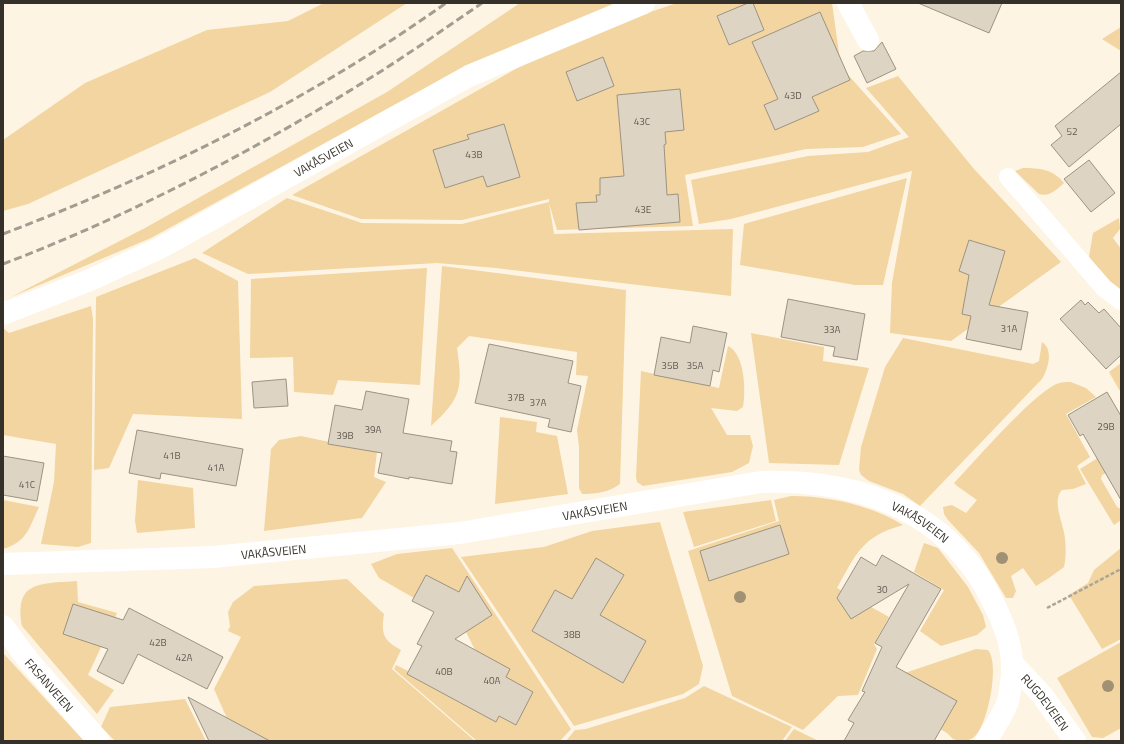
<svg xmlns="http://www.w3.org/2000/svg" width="1124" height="744" viewBox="0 0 1124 744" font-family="'Titillium Web',sans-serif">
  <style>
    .green { fill: #f2d5a0 }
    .building { fill: #ded4c3; stroke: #9c9383 }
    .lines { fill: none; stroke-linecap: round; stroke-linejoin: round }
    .path { stroke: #aca598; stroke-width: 2.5; stroke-dasharray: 4 2; stroke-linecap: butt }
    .lane { stroke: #fff; stroke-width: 18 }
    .street { stroke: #fff; stroke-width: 22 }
    .rail { stroke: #a39c90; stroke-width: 3; stroke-dasharray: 8 4; stroke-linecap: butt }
    .tree { fill: #a09174 }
    .labels { text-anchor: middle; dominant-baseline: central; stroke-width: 3.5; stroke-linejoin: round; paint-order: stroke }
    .number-label { font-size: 10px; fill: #5f5a50 }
    .street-label { font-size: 12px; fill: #35312a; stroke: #fff }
  </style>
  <rect width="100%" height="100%" fill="#fef4e3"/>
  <g class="green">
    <path d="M 324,3 L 407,3 L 270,92 L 28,204 L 3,211 L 3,140 L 85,83 L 207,30 L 288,21 Z"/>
    <path d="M 520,3 L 618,3 L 495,54 L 394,105 L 151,238 L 11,297 L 145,228 L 387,92 Z"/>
    <path d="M 677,3 L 832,3 L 841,67 L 901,134 L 863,147 L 806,149 L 685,175 L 693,226 L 557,230 L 549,203 L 554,234 L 733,229 L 731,296 L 496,268 L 437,263 L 248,274 L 202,253 L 287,198 L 362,223 L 462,224 L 549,202 L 549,199 L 462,220 L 361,219 L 292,195 L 544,53 L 603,28 Z"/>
    <path d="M 1121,27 L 1121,51 L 1102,39 Z"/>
    <path d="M 898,76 L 974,169 L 1061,262 L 951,341 L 890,333 L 892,283 L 912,171 L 731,219 L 699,224 L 691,180 L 808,156 L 868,152 L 909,137 L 866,88 Z"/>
    <path d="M 1023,168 C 1039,168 1053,169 1064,183 C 1056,190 1050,197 1039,194 L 1015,171 Z"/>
    <path d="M 907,178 L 883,285 L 855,285 L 740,265 L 744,224 Z"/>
    <path d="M 1119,218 L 1120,229 L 1113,238 L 1121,249 L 1121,292 L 1101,274 L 1089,257 L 1093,233 Z"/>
    <path d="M 195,258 L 238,281 L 242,419 L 133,414 L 109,468 L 94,470 L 96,297 Z"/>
    <path d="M 442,266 L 626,290 L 620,484 C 609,492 597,494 582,494 L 579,488 L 579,447 L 577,430 L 588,376 L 576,375 L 577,352 L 469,336 L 457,348 C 463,388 461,399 431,426 Z"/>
    <path d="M 427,268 L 420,385 L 338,380 L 333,395 L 294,392 L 293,357 L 250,358 L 251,279 Z"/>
    <path d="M 91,306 L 93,319 L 91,543 L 78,547 L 41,544 L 54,482 L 56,444 L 3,435 L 3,328 L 9,333 Z"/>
    <path d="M 751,333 L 824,347 L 823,361 L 869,368 L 839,465 L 769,463 Z"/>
    <path d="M 903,338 L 1033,364 L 1039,361 L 1042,342 C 1054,350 1048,369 1042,379 L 920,506 L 903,494 L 869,481 L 861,475 L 859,470 L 861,447 L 885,367 Z"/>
    <path d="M 728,346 C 745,354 746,391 743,407 L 737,411 L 711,408 L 727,435 L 750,435 L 753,446 L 749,463 L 732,472 L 643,486 L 637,482 L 636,477 L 641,371 L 719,388 Z"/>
    <path d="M 1121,363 L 1121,393 L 1109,372 Z"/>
    <path d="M 1071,382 L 1086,388 L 1096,397 L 1066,414 L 1090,457 L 1077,466 L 1086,484 L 1073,489 L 1062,490 C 1051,501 1064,524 1065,539 C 1066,548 1066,558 1064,567 L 1049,578 L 1036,586 L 1023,568 L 1011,576 L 1016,591 L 1013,598 L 1006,598 L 979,553 L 948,520 L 944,514 L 943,507 L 952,505 L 966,513 L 977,500 L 957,486 L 954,483 L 956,481 C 977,459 1034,392 1059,383 C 1062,382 1067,382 1071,382 Z"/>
    <path d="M 500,417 L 537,422 L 536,432 L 557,436 L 568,494 L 495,504 Z"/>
    <path d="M 301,436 L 377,452 L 374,477 L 386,482 L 362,518 L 264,531 L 271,449 L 279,440 Z"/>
    <path d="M 1101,456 L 1106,473 L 1102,475 L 1101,479 L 1117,507 L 1121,509 L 1121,520 L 1114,525 L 1080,469 Z"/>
    <path d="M 138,480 L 193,488 L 195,528 L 137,533 L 135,521 Z"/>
    <path d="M 791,496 C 828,496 871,505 903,525 C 862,536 856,554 837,588 L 889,617 L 874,644 L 877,649 L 858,695 L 838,696 L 803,730 L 732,696 L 688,551 L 779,521 L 774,500 Z"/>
    <path d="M 3,500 L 39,507 C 29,528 27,542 3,549 Z"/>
    <path d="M 771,500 L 776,521 L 694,547 L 683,512 Z"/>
    <path d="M 660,522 L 703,666 L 699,684 L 683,694 L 574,726 L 461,557 L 544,547 L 592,531 Z"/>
    <path d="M 924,543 L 938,548 L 968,587 L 983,615 L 986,627 L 977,635 L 941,646 L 920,631 L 944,590 L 914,572 Z"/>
    <path d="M 452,548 L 571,729 L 560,741 L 477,741 L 394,669 L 396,665 L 414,674 L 478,656 L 463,626 L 379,578 L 371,564 L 397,554 Z"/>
    <path d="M 1121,548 L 1121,639 L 1102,649 L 1069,595 L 1088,583 L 1094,570 Z"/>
    <path d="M 347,579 L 384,614 C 381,634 383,640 401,650 L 392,669 L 475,741 L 237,741 L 214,689 L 241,637 L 228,631 L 230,626 L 228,612 L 233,602 L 254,586 Z"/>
    <path d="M 77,581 L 78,602 L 117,613 L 88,675 L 114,690 L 97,714 L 22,626 C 14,580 41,584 77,581 Z"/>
    <path d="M 1121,642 L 1121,728 L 1103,738 L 1092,737 L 1057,678 Z"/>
    <path d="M 976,649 L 988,650 C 1000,664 988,722 976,735 C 970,742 961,742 953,739 L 947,733 L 876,693 L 884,680 Z"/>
    <path d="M 3,653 L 84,741 L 3,741 Z"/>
    <path d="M 704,686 L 792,727 L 782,741 L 566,741 L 575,730 L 586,729 L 685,698 Z"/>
    <path d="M 185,699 L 206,741 L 115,741 L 101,727 L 110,707 Z"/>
    <path d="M 794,729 L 819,741 L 785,741 Z"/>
  </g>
  <g class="building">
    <path d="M 748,3 L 753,3 L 764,30 L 729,45 L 717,16 Z"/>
    <path d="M 918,3 L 1002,3 L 989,33 Z"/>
    <path d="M 820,12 L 850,80 L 812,97 L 819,111 L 775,130 L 764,105 L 778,99 L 752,42 Z"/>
    <path d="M 882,42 L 896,69 L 867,83 L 854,56 L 863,51 L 874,51 Z"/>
    <path d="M 603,57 L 614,86 L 577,101 L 566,72 Z"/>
    <path d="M 1121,72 L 1121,124 L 1069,167 L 1051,145 L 1062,136 L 1055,126 Z"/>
    <path d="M 680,89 L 684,130 L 665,132 L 666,144 L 664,145 L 667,195 L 678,194 L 680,222 L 579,230 L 576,203 L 597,202 L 596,195 L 600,195 L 600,178 L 624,176 L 617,95 Z"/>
    <path d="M 504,124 L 520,177 L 487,187 L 483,176 L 445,188 L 433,150 L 469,139 L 467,135 Z"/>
    <path d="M 1089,160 L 1115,193 L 1091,212 L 1064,179 Z"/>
    <path d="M 969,240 L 1005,251 L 989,305 L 1028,312 L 1021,350 L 966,339 L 971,316 L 962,314 L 969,275 L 959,271 Z"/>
    <path d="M 788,299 L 865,314 L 857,360 L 833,356 L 835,347 L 781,337 Z"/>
    <path d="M 1081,300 L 1085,305 L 1088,302 L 1099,313 L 1104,309 L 1121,328 L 1121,355 L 1106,369 L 1060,319 Z"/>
    <path d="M 693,326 L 727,333 L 719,372 L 713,370 L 710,386 L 654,375 L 661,337 L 690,343 Z"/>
    <path d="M 489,344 L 573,361 L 568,383 L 581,386 L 571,432 L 548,427 L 550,419 L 475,403 Z"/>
    <path d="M 286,379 L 288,406 L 254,408 L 252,382 Z"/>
    <path d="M 366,391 L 409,399 L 403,433 L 452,441 L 450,451 L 457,452 L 452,484 L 409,477 L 409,479 L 378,473 L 382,453 L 328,444 L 335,405 L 362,410 Z"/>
    <path d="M 1107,392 L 1121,416 L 1121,500 L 1083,434 L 1080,436 L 1068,415 Z"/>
    <path d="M 137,430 L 243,449 L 236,486 L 161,473 L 160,479 L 129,473 Z"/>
    <path d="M 3,456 L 44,463 L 37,501 L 3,495 Z"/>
    <path d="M 780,525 L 789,554 L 709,581 L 700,551 Z"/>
    <path d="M 882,555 L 941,589 L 896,667 L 957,701 L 934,741 L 844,741 L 854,723 L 848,720 L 865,692 L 862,691 L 882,647 L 875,643 L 909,584 L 851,619 L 837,598 L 861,557 L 876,566 Z"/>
    <path d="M 596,558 L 624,575 L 600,615 L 646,641 L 623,683 L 532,631 L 555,590 L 572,599 Z"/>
    <path d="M 426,575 L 459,592 L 467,576 L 492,615 L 455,639 L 510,669 L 506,677 L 533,692 L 516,725 L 499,716 L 496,722 L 407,674 L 422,646 L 417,644 L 434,612 L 412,601 Z"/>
    <path d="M 73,604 L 123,620 L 129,608 L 223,657 L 207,689 L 138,654 L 123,684 L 97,671 L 108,649 L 63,634 Z"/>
    <path d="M 188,697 L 270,741 L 209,741 Z"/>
  </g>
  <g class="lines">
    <path class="path" d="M 1047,608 L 1121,569"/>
    <path class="lane" d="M 1008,177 L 1104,288 L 1121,301"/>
    <g class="street">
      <path d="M 848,3 L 868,40"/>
      <path id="s1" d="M 3,314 L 90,280 L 160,248 L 469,76 L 644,3"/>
      <path id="s2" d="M 3,564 L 213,557 L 460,533 L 761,482 C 858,479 949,510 993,602 C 1011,638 1017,661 1008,701 C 1004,714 993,729 986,741"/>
      <path id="s3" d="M 3,626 L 28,660 L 99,741"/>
      <path id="s4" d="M 1013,664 L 1042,695 L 1075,741"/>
    </g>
    <g class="rail">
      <path d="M 3,234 C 158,175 310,100 446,3"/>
      <path d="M 3,264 C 129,216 252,152 367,80 C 406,56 444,29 482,3"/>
    </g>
  </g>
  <g class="tree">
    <circle cx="1002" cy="558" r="6"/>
    <circle cx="740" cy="597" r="6"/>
    <circle cx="1108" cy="686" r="6"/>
  </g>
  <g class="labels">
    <g class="number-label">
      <text x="793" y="95">43D</text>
      <text x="642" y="121">43C</text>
      <text x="1072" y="131">52</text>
      <text x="474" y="154">43B</text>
      <text x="643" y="209">43E</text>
      <text x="1009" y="328">31A</text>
      <text x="832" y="329">33A</text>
      <text x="670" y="365">35B</text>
      <text x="695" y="365">35A</text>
      <text x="516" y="397">37B</text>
      <text x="538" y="402">37A</text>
      <text x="1106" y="426">29B</text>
      <text x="373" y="429">39A</text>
      <text x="345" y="435">39B</text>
      <text x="172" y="455">41B</text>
      <text x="216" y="467">41A</text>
      <text x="27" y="484">41C</text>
      <text x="882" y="589">30</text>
      <text x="572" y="634">38B</text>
      <text x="158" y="642">42B</text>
      <text x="184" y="657">42A</text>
      <text x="444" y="671">40B</text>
      <text x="492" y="680">40A</text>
    </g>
    <g class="street-label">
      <text stroke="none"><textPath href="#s1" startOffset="357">VAKÅSVEIEN</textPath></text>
      <text stroke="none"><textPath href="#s2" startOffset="595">VAKÅSVEIEN</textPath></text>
      <text stroke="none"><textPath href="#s2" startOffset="931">VAKÅSVEIEN</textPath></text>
      <text stroke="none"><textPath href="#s2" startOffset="271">VAKÅSVEIEN</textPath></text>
      <text stroke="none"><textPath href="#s3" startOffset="75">FASANVEIEN</textPath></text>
      <text stroke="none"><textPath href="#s4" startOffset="50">RUGDEVEIEN</textPath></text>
    </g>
  </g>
  <rect width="1124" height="744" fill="none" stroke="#35312a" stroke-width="8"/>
</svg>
